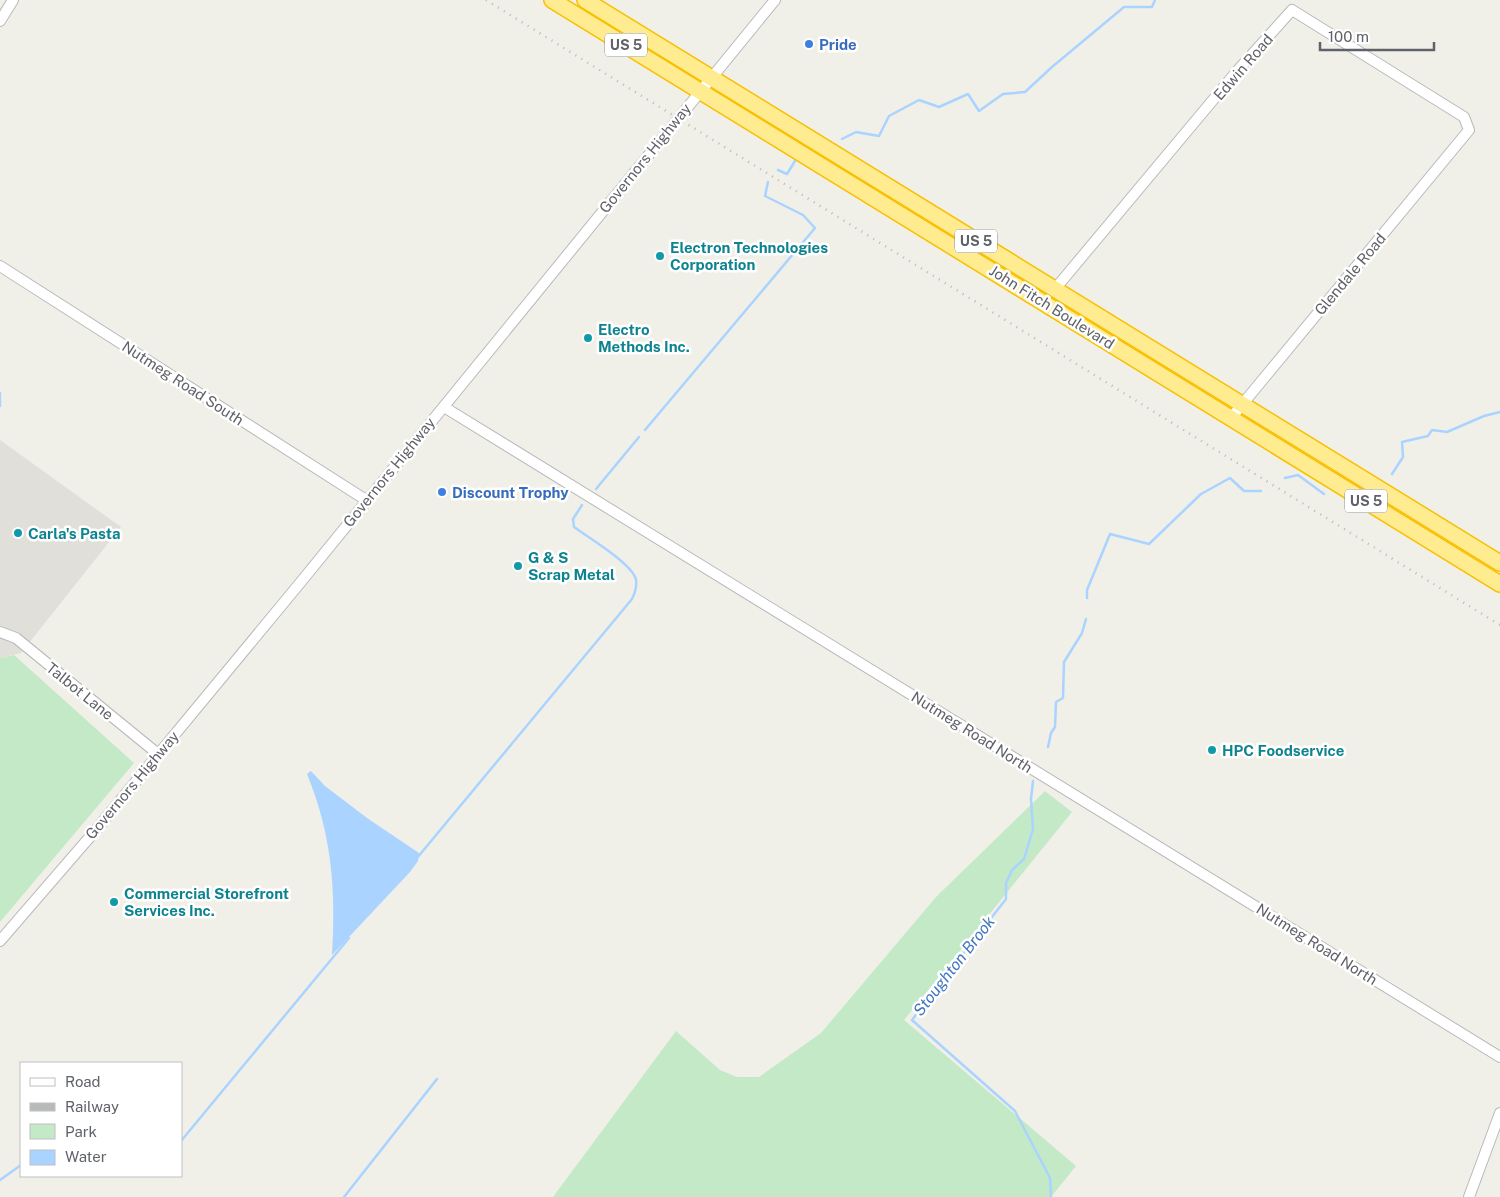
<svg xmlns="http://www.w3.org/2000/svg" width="1500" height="1197" viewBox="0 0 1500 1197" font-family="'Public Sans',sans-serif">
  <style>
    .industrial { fill: #e0dfda }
    .green { fill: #c4e9c7 }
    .water { fill: #aad3ff }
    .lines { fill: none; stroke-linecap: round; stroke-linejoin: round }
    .stream { stroke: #aad3ff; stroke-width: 2.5 }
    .minor-casing { stroke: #b8b9be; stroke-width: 12 }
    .highway-casing { stroke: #f9bf00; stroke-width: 18 }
    .minor { stroke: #fff; stroke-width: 10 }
    .highway { stroke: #ffec91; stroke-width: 15 }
    .rail { stroke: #b8b9b9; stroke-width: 2.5; stroke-dasharray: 1 6; stroke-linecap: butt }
    .shop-dot { fill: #3f7fe0; stroke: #fff; stroke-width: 2 }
    .culture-dot { fill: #0f9aa8; stroke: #fff; stroke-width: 2 }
    .labels { text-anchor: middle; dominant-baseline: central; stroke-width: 5; stroke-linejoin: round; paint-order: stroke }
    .shield { fill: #fff; stroke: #8f9195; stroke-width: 1 }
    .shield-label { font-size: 14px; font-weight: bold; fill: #5f6268 }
    .shop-label { font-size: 15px; font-weight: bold; fill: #366cbe; stroke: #fff; text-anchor: start }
    .street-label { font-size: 15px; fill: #5f6268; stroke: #fff }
    .culture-label { font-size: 15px; font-weight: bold; fill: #0d838f; stroke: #fff; text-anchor: start }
    .water-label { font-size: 16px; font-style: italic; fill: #4276c1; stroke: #fff }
  </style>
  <rect width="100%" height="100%" fill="#f1f0e8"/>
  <path class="industrial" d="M 0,440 L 121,527 L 21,653 L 0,658 Z"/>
  <g class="green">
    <path d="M 14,655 L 134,763 L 0,922 L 0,658 Z"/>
    <path d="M 1045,791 L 1072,812 L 904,1020 L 1076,1166 L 1051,1197 L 553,1197 L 676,1031 L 720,1070 L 737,1077 L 759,1077 L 821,1033 L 936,897 Z"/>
  </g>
  <path class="water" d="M 311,771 L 325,786 L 367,818 L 419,853 L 418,861 L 410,872 L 332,955 C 336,891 332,835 307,774 Z"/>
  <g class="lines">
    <g class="stream">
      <path d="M 842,139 L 856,132 L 879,136 L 889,116 L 919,100 L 939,107 L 968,94 L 979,111 L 1003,94 L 1025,92 L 1052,67 L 1124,7 L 1152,7 L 1155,0"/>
      <path d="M 778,170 L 787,174 L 795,161"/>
      <path d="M 0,393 L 0,406"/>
      <path d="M 645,430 L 815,228 L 803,215 L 765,196 L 768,182"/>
      <path d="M 1392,474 L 1403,457 L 1402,442 L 1428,436 L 1432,430 L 1447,432 L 1484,416 L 1500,412"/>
      <path d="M 1285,478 L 1298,475 L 1324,494"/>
      <path d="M 596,489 L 639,437"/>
      <path d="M 1087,598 L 1087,590 L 1110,534 L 1149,544 L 1201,494 L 1230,478 L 1244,491 L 1261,491"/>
      <path d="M 1048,747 L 1051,733 L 1055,727 L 1056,702 L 1063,698 L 1064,662 L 1082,633 L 1086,619"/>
      <path d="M 1033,781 L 1031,799 L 1033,829 L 1024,859 L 1012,870 L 1006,883 L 1006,899 L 912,1020 L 1015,1111 L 1050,1178 L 1051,1197"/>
      <path d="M 417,858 L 632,599 C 635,593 637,587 636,580 C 634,565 588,537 574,527 L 573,519 L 582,505"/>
      <path d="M 181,1141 L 349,938"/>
      <path d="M 0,1180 L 21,1165"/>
      <path d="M 344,1197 L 437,1079"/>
    </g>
    <defs>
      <g id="minor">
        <path d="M 0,21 L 13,0"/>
        <path d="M 0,266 L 366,500"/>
        <path d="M 1055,289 L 1238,70 L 1292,10 L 1464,117 L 1469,130 L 1231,418"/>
        <path d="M 444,407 L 1500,1057"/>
        <path d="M 0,632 L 16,638 L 158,754"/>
        <path d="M 0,941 L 95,831 L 300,583 L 775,0"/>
        <path d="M 1469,1197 L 1500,1113"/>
      </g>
      <g id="highway">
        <path d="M 552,0 L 1500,584"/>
        <path d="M 585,0 L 1500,563"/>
      </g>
    </defs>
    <use href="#minor" class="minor-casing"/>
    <use href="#highway" class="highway-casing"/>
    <use href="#minor" class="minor"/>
    <use href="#highway" class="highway"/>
    <path class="rail" d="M 486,0 L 1500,625"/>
  </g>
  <g class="shop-dot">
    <circle cx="809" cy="44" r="5"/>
    <circle cx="442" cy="492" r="5"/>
  </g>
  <g class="culture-dot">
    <circle cx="660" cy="256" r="5"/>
    <circle cx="588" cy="338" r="5"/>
    <circle cx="18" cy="533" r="5"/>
    <circle cx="518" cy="566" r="5"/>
    <circle cx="1212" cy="750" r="5"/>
    <circle cx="114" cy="902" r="5"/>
  </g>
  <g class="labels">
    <g class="shield">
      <rect x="605" y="33.5" width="42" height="23" rx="4"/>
      <rect x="955" y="229.5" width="42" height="23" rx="4"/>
      <rect x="1345" y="489.5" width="42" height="23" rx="4"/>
    </g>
    <g class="shield-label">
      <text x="626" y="45">US 5</text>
      <text x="976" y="241">US 5</text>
      <text x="1366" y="501">US 5</text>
    </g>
    <g class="shop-label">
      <text x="819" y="44">Pride</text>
      <text x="452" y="492">Discount Trophy</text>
    </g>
    <g class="street-label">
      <text transform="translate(1243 67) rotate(-49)">Edwin Road</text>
      <text transform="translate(645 158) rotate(-51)">Governors Highway</text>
      <text transform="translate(1350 274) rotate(-50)">Glendale Road</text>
      <text transform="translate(1052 307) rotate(32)">John Fitch Boulevard</text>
      <text transform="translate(183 383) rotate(33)">Nutmeg Road South</text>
      <text transform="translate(389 472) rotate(-51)">Governors Highway</text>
      <text transform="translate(80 691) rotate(39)">Talbot Lane</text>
      <text transform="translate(972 732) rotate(32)">Nutmeg Road North</text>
      <text transform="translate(132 785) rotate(-50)">Governors Highway</text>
      <text transform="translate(1317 944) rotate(32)">Nutmeg Road North</text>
    </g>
    <g class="culture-label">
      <text x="670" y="247">Electron Technologies<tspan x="670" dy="17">Corporation</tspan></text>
      <text x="598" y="329">Electro<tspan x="598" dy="17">Methods Inc.</tspan></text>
      <text x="28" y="533">Carla's Pasta</text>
      <text x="528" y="557">G &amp; S<tspan x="528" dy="17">Scrap Metal</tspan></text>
      <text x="1222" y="750">HPC Foodservice</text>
      <text x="124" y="893">Commercial Storefront<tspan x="124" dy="17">Services Inc.</tspan></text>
    </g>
    <g class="water-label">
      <text transform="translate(954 966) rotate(-52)">Stoughton Brook</text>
    </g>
  </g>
  <rect x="20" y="1062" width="162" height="115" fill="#ffffff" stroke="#bfc0c3"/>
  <rect x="30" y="1078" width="25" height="8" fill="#ffffff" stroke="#bfc0c3"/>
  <text x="65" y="1087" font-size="15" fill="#5f6268">Road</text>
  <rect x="30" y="1103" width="25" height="8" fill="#b8b9b9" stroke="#bfc0c3"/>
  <text x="65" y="1112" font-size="15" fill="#5f6268">Railway</text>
  <rect x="30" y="1124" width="25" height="15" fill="#c4e9c7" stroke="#bfc0c3"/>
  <text x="65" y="1137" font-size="15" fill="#5f6268">Park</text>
  <rect x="30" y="1150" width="25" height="15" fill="#aad3ff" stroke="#bfc0c3"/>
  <text x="65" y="1162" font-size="15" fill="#5f6268">Water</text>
  <path d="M1320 42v8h114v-8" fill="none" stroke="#5f6268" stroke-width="2.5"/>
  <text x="1328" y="42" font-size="15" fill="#5f6268" stroke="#ffffff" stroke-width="4" paint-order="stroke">100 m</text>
</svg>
